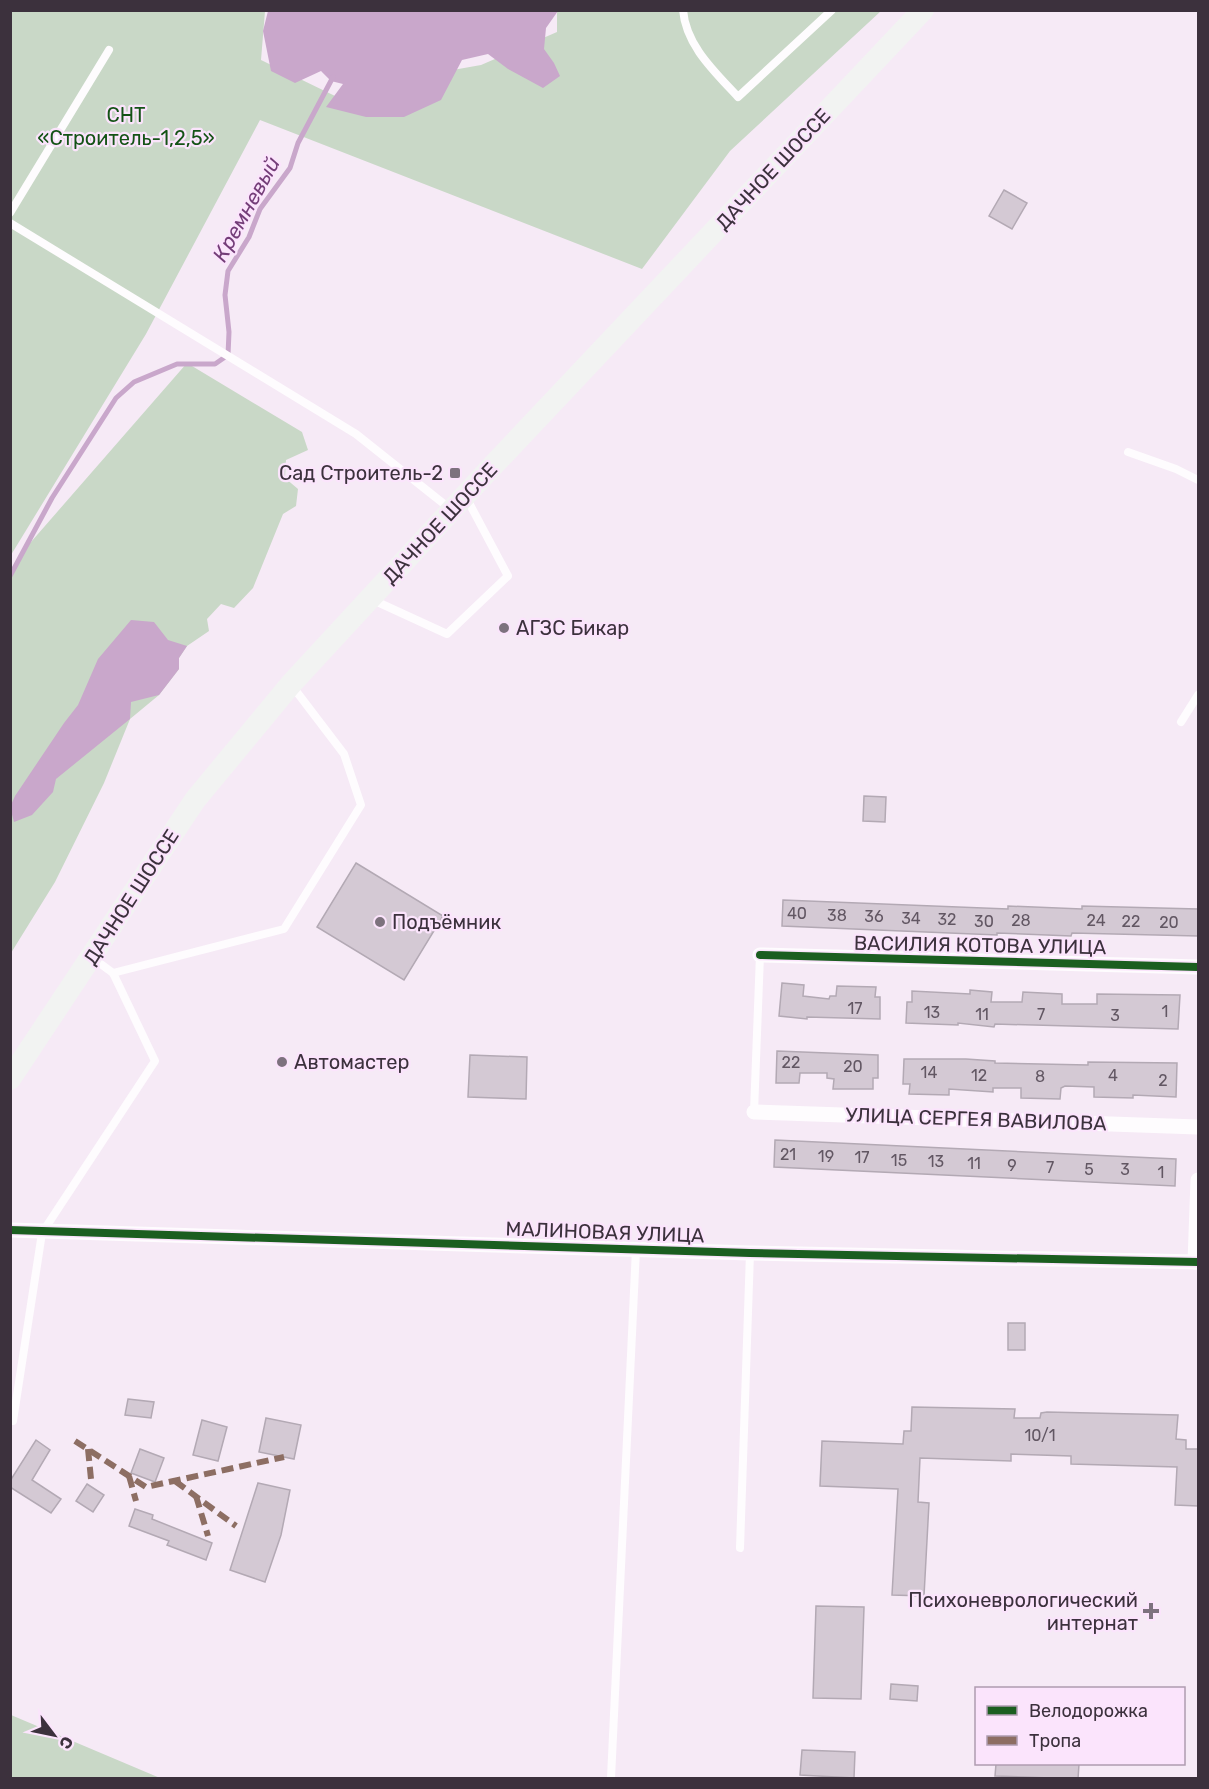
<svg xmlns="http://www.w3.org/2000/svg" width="1209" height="1789" viewBox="0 0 1209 1789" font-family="Rubik,sans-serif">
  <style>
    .green { fill: #c9d8c7 }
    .water { fill: #c9a7cb }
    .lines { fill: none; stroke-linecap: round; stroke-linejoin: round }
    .stream { stroke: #c9a7cb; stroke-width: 5 }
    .building { fill: #d4c9d4; stroke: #b3a9b4; stroke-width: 1.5 }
    .service { stroke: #fefcfe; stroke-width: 8 }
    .minor { stroke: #fefcfe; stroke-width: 15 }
    .secondary { stroke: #f2f3f2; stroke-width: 22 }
    .quiet { stroke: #8d6e63; stroke-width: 6; stroke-dasharray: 12 6; stroke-linecap: butt }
    .cycleway-casing { stroke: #fbe4fc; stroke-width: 11 }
    .cycleway { stroke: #1b5e20; stroke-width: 8 }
    .poi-dot { fill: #7d727e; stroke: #fbe4fc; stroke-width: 2 }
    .labels { text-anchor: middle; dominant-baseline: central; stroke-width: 4.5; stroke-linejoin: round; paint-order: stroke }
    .number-label { font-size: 16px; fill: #625763 }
    .park-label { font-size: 20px; fill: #145316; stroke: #fbe4fc }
    .street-label { font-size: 20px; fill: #3c313d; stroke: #fbe4fc }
    .poi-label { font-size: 20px; fill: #3c313d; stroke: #fbe4fc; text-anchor: start }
    .water-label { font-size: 21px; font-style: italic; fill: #743d78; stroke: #fbe4fc }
  </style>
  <rect width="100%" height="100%" fill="#f6eaf6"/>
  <g class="green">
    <path d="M 11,11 L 265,11 L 261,60 L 368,112 L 419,76 L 481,65 L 557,32 L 557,11 L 881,11 L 730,151 L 642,269 L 260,120 L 146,334 L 11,555 Z"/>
    <path d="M 187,363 L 302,432 L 308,450 L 286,460 L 285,478 L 298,489 L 296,506 L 283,514 L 253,588 L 234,608 L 221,604 L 207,619 L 209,631 L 187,646 L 179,658 L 179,669 L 159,695 L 130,719 L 104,783 L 55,882 L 11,953 L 11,573 L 24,550 Z"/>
    <path d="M 11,1715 L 160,1778 L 11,1778 Z"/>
  </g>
  <g class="water">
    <path d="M 268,11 L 558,11 L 546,28 L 544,49 L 554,63 L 560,76 L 543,88 L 508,69 L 488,54 L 462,60 L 441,100 L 404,117 L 366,117 L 326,107 L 343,84 L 331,81 L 321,71 L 295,83 L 271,71 L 263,31 Z"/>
    <path d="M 131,620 L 154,622 L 168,640 L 187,646 L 179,658 L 179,669 L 159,695 L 131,702 L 130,719 L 56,779 L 53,792 L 32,815 L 14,822 L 10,807 L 15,796 L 64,723 L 78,705 L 98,659 Z"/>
  </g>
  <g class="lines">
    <path class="stream" d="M 10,576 L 52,498 L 116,398 L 134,382 L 177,364 L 215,364 L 228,355 L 229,332 L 225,295 L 228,271 L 249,237 L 260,209 L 290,168 L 298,143 L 333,77"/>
  </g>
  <g class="building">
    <path d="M 1004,190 L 1027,203 L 1012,229 L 989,216 Z"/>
    <path d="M 864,796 L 886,797 L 885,822 L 863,821 Z"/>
    <path d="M 356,863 L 443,916 L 404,980 L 317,927 Z"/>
    <path d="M 783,900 L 1008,909 L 1008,906 L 1082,909 L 1082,906 L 1198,909 L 1198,936 L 1072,933 L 1071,936 L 997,933 L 997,935 L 782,926 Z"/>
    <path d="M 782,983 L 804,985 L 803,996 L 829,999 L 830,996 L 836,996 L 837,986 L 876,987 L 875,997 L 880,997 L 880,1019 L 807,1017 L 807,1019 L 779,1016 Z"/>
    <path d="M 970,990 L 992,992 L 991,1002 L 1022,1002 L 1023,992 L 1062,994 L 1062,1004 L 1097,1004 L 1097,994 L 1180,995 L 1178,1029 L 995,1024 L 994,1027 L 958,1023 L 958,1025 L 906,1023 L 907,1002 L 912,1002 L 912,991 L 970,994 Z"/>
    <path d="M 777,1051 L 878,1055 L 878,1078 L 873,1078 L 873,1089 L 833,1089 L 834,1079 L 827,1078 L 827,1073 L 800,1073 L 799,1083 L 776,1083 Z"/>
    <path d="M 470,1055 L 527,1057 L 526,1099 L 468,1097 Z"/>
    <path d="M 904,1059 L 966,1059 L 995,1061 L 995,1063 L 1088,1065 L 1088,1062 L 1177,1063 L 1176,1097 L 1133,1095 L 1133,1098 L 1094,1097 L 1094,1087 L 1065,1086 L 1061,1088 L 1060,1099 L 1021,1098 L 1021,1088 L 993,1088 L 993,1092 L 949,1089 L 949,1095 L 909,1094 L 910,1084 L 903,1084 Z"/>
    <path d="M 775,1140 L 1176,1159 L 1175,1186 L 774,1167 Z"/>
    <rect x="1008" y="1323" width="17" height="27"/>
    <path d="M 128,1399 L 154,1402 L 151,1418 L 125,1415 Z"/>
    <path d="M 912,1407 L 1015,1409 L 1014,1418 L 1040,1418 L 1041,1413 L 1047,1412 L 1178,1415 L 1176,1439 L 1186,1440 L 1186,1449 L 1198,1449 L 1198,1506 L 1175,1505 L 1177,1467 L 1071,1464 L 1071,1456 L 1011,1454 L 1011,1461 L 920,1458 L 918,1502 L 929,1503 L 924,1596 L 892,1595 L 898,1489 L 820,1486 L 822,1441 L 903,1444 L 904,1431 L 911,1431 Z"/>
    <path d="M 266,1418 L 301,1425 L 294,1459 L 259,1452 Z"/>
    <path d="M 202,1420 L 227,1427 L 218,1461 L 193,1455 Z"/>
    <path d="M 36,1440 L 50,1450 L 32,1480 L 61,1499 L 51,1513 L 10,1487 L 10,1481 Z"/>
    <path d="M 140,1449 L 164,1458 L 155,1482 L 131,1473 Z"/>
    <path d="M 258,1483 L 290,1490 L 281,1535 L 265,1582 L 230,1570 Z"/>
    <path d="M 87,1484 L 104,1495 L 93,1512 L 76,1501 Z"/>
    <path d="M 135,1509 L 153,1515 L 152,1519 L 212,1543 L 206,1560 L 167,1545 L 169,1541 L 129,1526 Z"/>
    <path d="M 816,1606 L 864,1607 L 861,1699 L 813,1698 Z"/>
    <path d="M 891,1684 L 918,1686 L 917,1701 L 890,1699 Z"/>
    <path d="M 802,1750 L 855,1752 L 854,1778 L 800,1775 Z"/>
    <path d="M 996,1764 L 1079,1764 L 1078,1779 L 995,1776 Z"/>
  </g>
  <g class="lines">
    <g class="service">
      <path d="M 683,10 C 686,46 715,72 738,97 L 832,10"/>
      <path d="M 10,213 L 109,50"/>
      <path d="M 10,223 L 356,434 L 449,508"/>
      <path d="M 1128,452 L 1176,469 L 1198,480"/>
      <path d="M 373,600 L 447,634 L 508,576 L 467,499"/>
      <path d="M 1181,722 L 1198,695"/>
      <path d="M 113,973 L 284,929 L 361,805 L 344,754 L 293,687"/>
      <path d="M 754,1112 L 760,955"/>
      <path d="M 13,1421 L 42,1233 L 155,1061 L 113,973 L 94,959"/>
      <path d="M 740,1548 L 750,1253"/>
      <path d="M 611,1778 L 636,1249"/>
    </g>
    <g class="minor">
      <path d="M 760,955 L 1198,967"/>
      <path d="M 754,1112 L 1198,1127"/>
      <path d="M 10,1230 L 750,1253 L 1198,1262"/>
      <path d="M 1195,1262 L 1198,1180"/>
    </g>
    <path class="secondary" d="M 10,1079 L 195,800 L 291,684 L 485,474 L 923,10"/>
    <g class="quiet">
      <path d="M 75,1441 L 146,1487 L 284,1457"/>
      <path d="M 88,1449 L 91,1479"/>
      <path d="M 129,1476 L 136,1501"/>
      <path d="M 175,1481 L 236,1526"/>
      <path d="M 196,1496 L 208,1536"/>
    </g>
    <defs>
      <g id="cycleway">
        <path d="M 760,955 L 1198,967"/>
        <path d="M 10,1230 L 750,1253 L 1198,1262"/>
      </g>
    </defs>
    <use href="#cycleway" class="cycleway-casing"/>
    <use href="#cycleway" class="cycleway"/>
  </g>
  <g class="poi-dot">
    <rect x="449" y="467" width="12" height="12" rx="3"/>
    <circle cx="504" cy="628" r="6"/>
    <circle cx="380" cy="922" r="6"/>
    <circle cx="282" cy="1062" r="6"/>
    <path d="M1148 1602h6v6h6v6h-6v6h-6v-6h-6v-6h6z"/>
  </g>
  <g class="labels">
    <g class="number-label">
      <text x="797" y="913">40</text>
      <text x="837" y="915">38</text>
      <text x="874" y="916">36</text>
      <text x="911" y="918">34</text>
      <text x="947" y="919">32</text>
      <text x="1021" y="920">28</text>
      <text x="1096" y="920">24</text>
      <text x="984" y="921">30</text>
      <text x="1131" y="921">22</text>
      <text x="1169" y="922">20</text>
      <text x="855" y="1008">17</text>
      <text x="1165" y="1011">1</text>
      <text x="932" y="1012">13</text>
      <text x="982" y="1014">11</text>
      <text x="1041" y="1014">7</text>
      <text x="1115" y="1015">3</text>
      <text x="791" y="1062">22</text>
      <text x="853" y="1066">20</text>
      <text x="929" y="1072">14</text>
      <text x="979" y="1075">12</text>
      <text x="1113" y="1075">4</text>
      <text x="1040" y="1076">8</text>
      <text x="1163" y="1080">2</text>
      <text x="788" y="1154">21</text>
      <text x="826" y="1156">19</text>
      <text x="862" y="1157">17</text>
      <text x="899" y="1160">15</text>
      <text x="936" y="1161">13</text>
      <text x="974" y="1163">11</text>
      <text x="1012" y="1165">9</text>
      <text x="1050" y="1167">7</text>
      <text x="1089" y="1169">5</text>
      <text x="1125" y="1169">3</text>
      <text x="1161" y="1172">1</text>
      <text x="1040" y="1435">10/1</text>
    </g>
    <g class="park-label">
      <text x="126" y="115">СНТ<tspan x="126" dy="23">«Строитель-1,2,5»</tspan></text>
    </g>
    <g class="street-label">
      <text transform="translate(773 169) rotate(-47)">ДАЧНОЕ ШОССЕ</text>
      <text transform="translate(440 523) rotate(-47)">ДАЧНОЕ ШОССЕ</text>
      <text transform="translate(131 897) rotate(-57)">ДАЧНОЕ ШОССЕ</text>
      <text transform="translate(980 945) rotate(1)">ВАСИЛИЯ КОТОВА УЛИЦА</text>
      <text transform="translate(976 1119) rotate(2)">УЛИЦА СЕРГЕЯ ВАВИЛОВА</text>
      <text transform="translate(605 1232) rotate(2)">МАЛИНОВАЯ УЛИЦА</text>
    </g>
    <g class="poi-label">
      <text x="443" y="473" text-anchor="end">Сад Строитель-2</text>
      <text x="516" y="628">АГЗС Бикар</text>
      <text x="392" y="922">Подъёмник</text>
      <text x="294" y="1062">Автомастер</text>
      <text x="1138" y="1600" text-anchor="end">Психоневрологический<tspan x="1138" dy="23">интернат</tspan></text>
    </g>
    <g class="water-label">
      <text transform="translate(246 209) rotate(-61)">Кремневый</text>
    </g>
  </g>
  <rect width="1209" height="1789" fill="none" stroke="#3c313d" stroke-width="24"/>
  <rect x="975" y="1687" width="210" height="78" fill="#fbe4fc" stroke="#af9cb0" stroke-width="1.5"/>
  <rect x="987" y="1706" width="30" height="9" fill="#1b5e20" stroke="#af9cb0" stroke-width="1.5"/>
  <text x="1029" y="1717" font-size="18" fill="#3c313d">Велодорожка</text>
  <rect x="987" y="1736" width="30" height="9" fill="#8d6e63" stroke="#af9cb0" stroke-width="1.5"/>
  <text x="1029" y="1747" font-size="18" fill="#3c313d">Тропа</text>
  <g transform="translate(54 1735) rotate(122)" stroke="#fbe4fc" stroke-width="4.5" paint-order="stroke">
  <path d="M0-4.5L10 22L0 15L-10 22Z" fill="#3c313d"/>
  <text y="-9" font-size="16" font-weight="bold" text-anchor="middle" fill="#3c313d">С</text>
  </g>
</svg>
